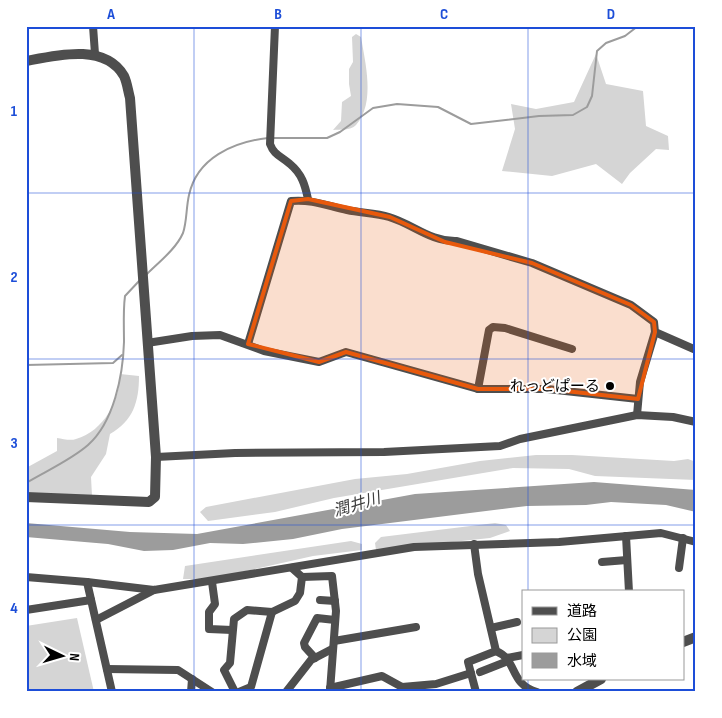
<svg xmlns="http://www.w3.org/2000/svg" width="722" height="718" viewBox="0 0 722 718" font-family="'Sofia Sans Condensed','Noto Sans JP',sans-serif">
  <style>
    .green { fill: #d5d5d5 }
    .water { fill: #9c9c9c }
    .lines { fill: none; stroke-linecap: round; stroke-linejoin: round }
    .stream { stroke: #9c9c9c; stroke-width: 2 }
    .minor { stroke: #4e4e4e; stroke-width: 8 }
    .tertiary { stroke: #4e4e4e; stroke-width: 10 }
    .marked { fill: #e8590c; fill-opacity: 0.2; stroke: #e8590c; stroke-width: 4; stroke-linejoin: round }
    .grid { fill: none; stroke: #1d4ed8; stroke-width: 1; stroke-opacity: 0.55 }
    .poi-dot { fill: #000; stroke: #fff; stroke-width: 2 }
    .labels { text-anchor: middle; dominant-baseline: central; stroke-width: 4; stroke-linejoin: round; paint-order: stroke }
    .poi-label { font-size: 15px; fill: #000; stroke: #fff; text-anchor: end }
    .water-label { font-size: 16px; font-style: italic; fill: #3d3d3d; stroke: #fff }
    .neatline { fill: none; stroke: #1d4ed8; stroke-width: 2 }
    .grid-label { font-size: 16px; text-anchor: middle; font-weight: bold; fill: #1d4ed8 }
  </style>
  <rect width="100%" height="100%" fill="#fff"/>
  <g class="green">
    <path d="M 356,34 L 361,37 C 365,62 376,103 356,125 C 350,131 340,129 333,130 L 341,121 L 342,102 L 351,96 L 349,84 L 349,69 L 353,62 L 352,37 Z"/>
    <path d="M 596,54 L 606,84 L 643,91 L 646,126 L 668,136 L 669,150 L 656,149 L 630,173 L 622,184 L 596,164 L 552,176 L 502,171 L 515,129 L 511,104 L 536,109 L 574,102 Z"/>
    <path d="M 120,374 L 139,376 C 139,402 133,421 110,434 L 106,454 L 91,477 L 92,496 L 26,494 L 26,468 L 57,451 L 57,438 C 63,439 71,441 76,439 C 104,431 120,400 120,374 Z"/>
    <path d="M 536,455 L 572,455 L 674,461 L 688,459 L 696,462 L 696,480 L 595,476 L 569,469 L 513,468 L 334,498 L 275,512 L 208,521 L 200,512 L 206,507 L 355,479 L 407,474 L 480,461 Z"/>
    <path d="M 495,523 L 506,525 L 510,531 L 490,538 L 376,550 L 375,543 L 381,537 Z"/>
    <path d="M 351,541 L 362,544 L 362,550 L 313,556 L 210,579 L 183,579 L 185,566 Z"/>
    <path d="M 77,618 L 94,692 L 26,692 L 26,626 Z"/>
  </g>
  <path class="water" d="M 594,482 L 696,490 L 696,512 L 666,505 L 611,502 L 586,505 L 527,506 L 342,529 L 293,539 L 243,544 L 210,543 L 173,550 L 144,551 L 108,544 L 26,537 L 26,523 L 130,532 L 197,534 L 415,494 Z"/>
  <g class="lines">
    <g class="stream">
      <path d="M 272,138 L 327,138 L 340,132 L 373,108 L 397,104 L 438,107 L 471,124 L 539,116 L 573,115 L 587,107 L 592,96 L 597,51 L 606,43 L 625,36 L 638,26"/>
      <path d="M 147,274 C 159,262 176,249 183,233 C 187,221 186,208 189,195 C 197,158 233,142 268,138"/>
      <path d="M 26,365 L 113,363 L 122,355"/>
      <path d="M 26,483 C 46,471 71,460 88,445 C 114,422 123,375 124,342 C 124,326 123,311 125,296 L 140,280"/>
    </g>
    <g class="minor">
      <path d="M 93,26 L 95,54"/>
      <path d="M 275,26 L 270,144 C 274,155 281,156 290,164 C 302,174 305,185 308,199"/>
      <path d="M 147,343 L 192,336 L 220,335 L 264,351 L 319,362 L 346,352 L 478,389 L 547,389 L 638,399"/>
      <path d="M 248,344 L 291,201 C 312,199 328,206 347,210 C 361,213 376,213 389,217 C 413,224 430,242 457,241 L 532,263 L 631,305 L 654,322 L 655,332 L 696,350"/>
      <path d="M 478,389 L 489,330 L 493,327 L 505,328 L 572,349"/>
      <path d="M 637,415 L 640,382 L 655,332"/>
      <path d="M 156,457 L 235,453 L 384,452 L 500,446 L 520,439 L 637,415 L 673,417 L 696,422"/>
      <path d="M 626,536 L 629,592"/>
      <path d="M 474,544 L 478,574 L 496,651 C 518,660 509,684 537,692"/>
      <path d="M 602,562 L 627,560"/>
      <path d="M 679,568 L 683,538"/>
      <path d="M 26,577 L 87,582 L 154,590 L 414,547 L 559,542 L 661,533 L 696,542"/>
      <path d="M 302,577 L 332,576 L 336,611 L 330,691"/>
      <path d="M 87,582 L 112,692"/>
      <path d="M 212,582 L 215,604 L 209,612 L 209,629 L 232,630"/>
      <path d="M 320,600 L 335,601"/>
      <path d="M 26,610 L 91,600"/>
      <path d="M 96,620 L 154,590"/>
      <path d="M 491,628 L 517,622"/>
      <path d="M 334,641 L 416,627"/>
      <path d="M 315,658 L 305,647 L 304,643 L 317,618 L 335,620"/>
      <path d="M 507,658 L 523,655"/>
      <path d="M 107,669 L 178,670 L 212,692"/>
      <path d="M 480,672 L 508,661"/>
      <path d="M 330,688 L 382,676 L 402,687 L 436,684 L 471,673"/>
      <path d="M 191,692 L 192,679"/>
      <path d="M 235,692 L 224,670 L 230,663 L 234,619 L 247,610 L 272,612 L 295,601 L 300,593 L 302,577 L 292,568"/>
      <path d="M 239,692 L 251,687 L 272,612"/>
      <path d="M 286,692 L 311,660 L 332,649"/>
      <path d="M 476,692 L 468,662 L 496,651"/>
    </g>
    <g class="tertiary">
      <path d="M 26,61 C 57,55 105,43 124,76 C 127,82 128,91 130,98 L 156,457 L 155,497 L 149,502 L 26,497"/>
      <path d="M 683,642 L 696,637"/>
      <path d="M 577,692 L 601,679"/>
    </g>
  </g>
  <path class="marked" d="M 308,199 L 390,217 L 445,242 L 532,263 L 631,305 L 654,322 L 655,332 L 638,399 L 547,389 L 478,389 L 346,352 L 319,362 L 248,344 L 291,201 Z"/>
  <path class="grid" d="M 194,26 L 194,692M 361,26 L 361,692M 528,26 L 528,592M 26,193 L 696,193M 26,359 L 696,359M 26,525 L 696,525M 528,679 L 528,692"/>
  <circle class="poi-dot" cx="610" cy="386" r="5"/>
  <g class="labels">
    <g class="poi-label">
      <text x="600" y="386">れっどぱーる</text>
    </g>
    <g class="water-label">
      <text transform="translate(357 505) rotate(-17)">潤井川</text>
    </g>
  </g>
  <rect width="722" height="718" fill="none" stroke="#ffffff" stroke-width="55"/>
  <rect x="522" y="590" width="162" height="90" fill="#ffffff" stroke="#999999"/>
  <rect x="532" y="607" width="25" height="8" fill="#4e4e4e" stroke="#999999"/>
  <text x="567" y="616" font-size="15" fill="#000000">道路</text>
  <rect x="532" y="628" width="25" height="15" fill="#d5d5d5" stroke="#999999"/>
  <text x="567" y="640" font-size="15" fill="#000000">公園</text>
  <rect x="532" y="653" width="25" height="15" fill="#9c9c9c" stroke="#999999"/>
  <text x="567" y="666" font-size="15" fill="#000000">水域</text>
  <g transform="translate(62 656) rotate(95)" stroke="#ffffff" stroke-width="4" paint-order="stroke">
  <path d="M0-4L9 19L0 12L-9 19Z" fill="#000000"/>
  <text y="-8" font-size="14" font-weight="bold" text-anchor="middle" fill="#000000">N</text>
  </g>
  <rect x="28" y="28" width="666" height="662" class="neatline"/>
  <g class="grid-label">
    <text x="111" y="19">A</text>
    <text x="278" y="19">B</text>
    <text x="444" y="19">C</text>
    <text x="611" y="19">D</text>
    <text x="14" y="116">1</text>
    <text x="14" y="282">2</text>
    <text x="14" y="448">3</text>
    <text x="14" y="613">4</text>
  </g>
</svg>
